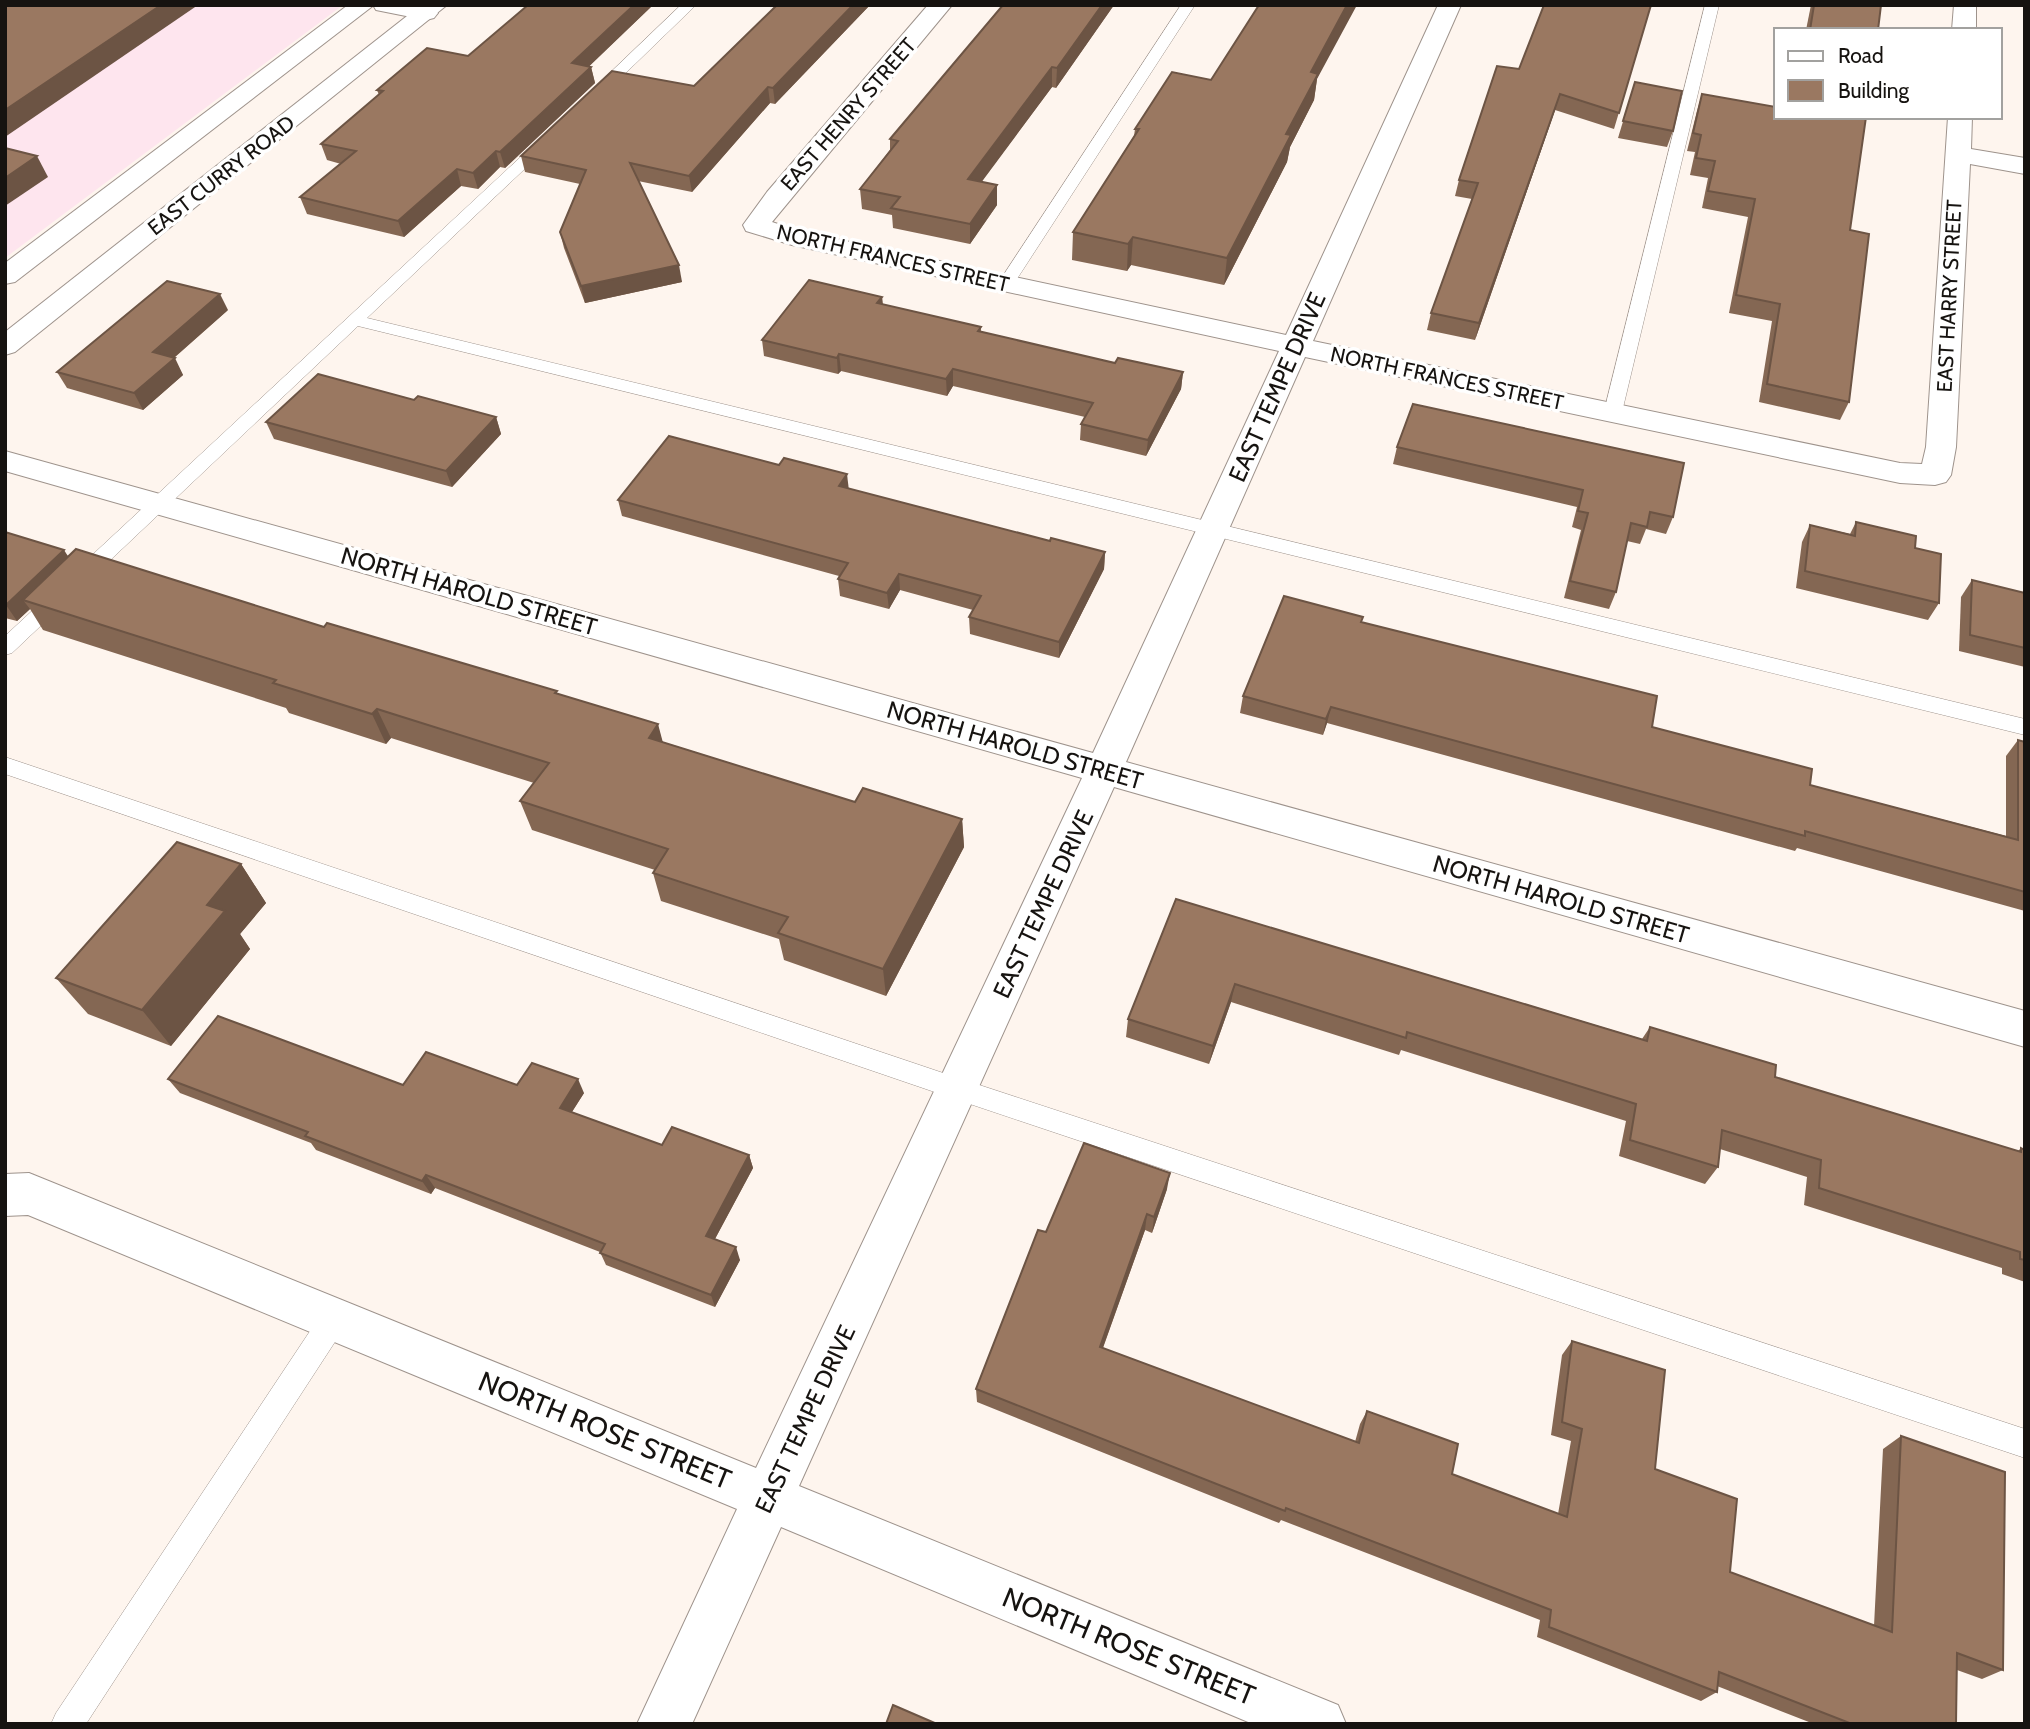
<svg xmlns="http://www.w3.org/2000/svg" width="2030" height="1729" viewBox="0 0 2030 1729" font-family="Cabin,sans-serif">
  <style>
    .industrial { fill: #fee5ee }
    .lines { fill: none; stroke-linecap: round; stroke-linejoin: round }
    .service-casing { stroke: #9e938c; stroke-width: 1 }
    .minor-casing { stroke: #9e938c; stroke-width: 2 }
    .primary-casing { stroke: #9e938c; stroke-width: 2 }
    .service { fill: #fff; fill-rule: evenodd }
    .minor { fill: #fff; fill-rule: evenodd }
    .primary { fill: #fff; fill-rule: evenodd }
    .wall { fill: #846753 }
    .shaded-wall { fill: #6c5444 }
    .building { fill: #9a7861; stroke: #6c5444; stroke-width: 2 }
    .labels { text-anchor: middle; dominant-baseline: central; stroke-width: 7; stroke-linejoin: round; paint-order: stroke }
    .far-street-label { font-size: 21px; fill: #161310; stroke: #fff }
    .street-label { font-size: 24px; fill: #161310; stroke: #fff }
    .near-street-label { font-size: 28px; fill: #161310; stroke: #fff }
  </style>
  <rect width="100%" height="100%" fill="#fef5ee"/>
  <path class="industrial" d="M 5,5 L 343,5 L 5,258 Z"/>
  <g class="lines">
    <defs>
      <g id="service">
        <path d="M 681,5 L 696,5 L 603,95 L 593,95 L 591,92 L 593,89 Z"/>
        <path d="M 1181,5 L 1195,5 L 1013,285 L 1005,290 L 999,289 L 997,285 Z"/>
        <path d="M 1705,5 L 1719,5 L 1622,412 L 1613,418 L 1604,412 Z"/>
        <path d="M 545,138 L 550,139 L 552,142 L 550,145 L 367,318 L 2025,719 L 2025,735 L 358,326 L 12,653 L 5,655 L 5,636 L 540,139 Z"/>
        <path d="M 5,757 L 958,1078 L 2025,1429 L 2025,1458 L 958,1100 L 5,774 Z"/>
        <path d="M 334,1306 L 344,1310 L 348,1319 L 344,1328 L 86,1724 L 51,1724 L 56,1713 L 324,1310 Z"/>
      </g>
      <g id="minor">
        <path d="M 373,5 L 422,5 L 434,8 L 438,13 L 434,18 L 426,20 L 376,10 Z"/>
        <path d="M 928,5 L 952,5 L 772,222 L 799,231 L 1286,335 L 1438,5 L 1461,5 L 1313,341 L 1900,463 L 1922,464 L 1926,447 L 1948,117 L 1972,117 L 1971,149 L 2025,158 L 2025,174 L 1970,164 L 1956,447 L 1951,475 L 1946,482 L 1935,485 L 1900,483 L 1305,357 L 1126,762 L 2025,1011 L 2025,1047 L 1114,787 L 799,1486 L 1338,1705 L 1346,1724 L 1253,1724 L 781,1527 L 692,1724 L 637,1724 L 737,1509 L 28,1215 L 5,1216 L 5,1174 L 29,1173 L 756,1468 L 1082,778 L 5,471 L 5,451 L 1093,753 L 1279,351 L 792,245 L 746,231 L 743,225 L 767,192 Z"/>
        <path d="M 1954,5 L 1976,5 L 1976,30 L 1952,30 Z"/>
      </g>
      <g id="primary">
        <path d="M 348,5 L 374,5 L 15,282 L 5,284 L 5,263 Z"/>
        <path d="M 421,5 L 447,5 L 15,352 L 5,355 L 5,332 Z"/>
      </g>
    </defs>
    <use href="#service" class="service-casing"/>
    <use href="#minor" class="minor-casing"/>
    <use href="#primary" class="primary-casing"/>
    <use href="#service" class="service"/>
    <use href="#minor" class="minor"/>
    <use href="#primary" class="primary"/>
  </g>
  <g class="wall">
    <path d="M 528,5 L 653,5 L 589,66 L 591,67 L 595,83 L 505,168 L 500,167 L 478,189 L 461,186 L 404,237 L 307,214 L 300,197 L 341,164 L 327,160 L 321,144 L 379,95 L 377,90 L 468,56 Z"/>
    <path d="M 777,5 L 870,5 L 775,104 L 770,103 L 692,192 L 638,181 L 682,282 L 585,303 L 564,248 L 560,232 L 580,184 L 525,172 L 521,156 L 694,86 Z"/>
    <path d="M 1114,5 L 1056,88 L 1052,87 L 981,182 L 997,185 L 997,205 L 970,244 L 893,228 L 892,215 L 862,209 L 860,189 L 890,150 L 890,139 Z"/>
    <path d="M 1651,5 L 1614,129 L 1555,110 L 1475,340 L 1427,330 L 1431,313 L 1472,199 L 1455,196 L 1459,180 L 1519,69 Z"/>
    <path d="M 1811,5 L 1881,5 L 1878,30 L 1806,30 Z"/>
    <path d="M 1317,79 L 1314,100 L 1290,147 L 1287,162 L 1224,285 L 1131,265 L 1127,271 L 1072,260 L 1073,232 L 1134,136 L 1135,129 L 1211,80 Z"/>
    <path d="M 1635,82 L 1673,131 L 1667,147 L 1618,138 Z"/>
    <path d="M 1702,94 L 1850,230 L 1849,402 L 1840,420 L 1759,402 L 1772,321 L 1729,313 L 1748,217 L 1702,208 L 1708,178 L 1690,175 L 1695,152 L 1687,151 L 1697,111 Z"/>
    <path d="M 882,297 L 883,305 L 981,327 L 981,332 L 1115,363 L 1183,372 L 1181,389 L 1146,456 L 1080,440 L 1081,424 L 1085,417 L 953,386 L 947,396 L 841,371 L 838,374 L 764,356 L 762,340 Z"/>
    <path d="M 228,310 L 174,358 L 183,375 L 143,410 L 67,388 L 57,372 Z"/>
    <path d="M 414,400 L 496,417 L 501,434 L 452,487 L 274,439 L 266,422 Z"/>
    <path d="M 1413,404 L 1673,517 L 1666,534 L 1646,529 L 1640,544 L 1627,541 L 1616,592 L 1609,609 L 1564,598 L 1581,530 L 1572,527 L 1577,507 L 1393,464 L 1397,447 Z"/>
    <path d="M 849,489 L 1050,541 L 1105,552 L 1104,569 L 1059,658 L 970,634 L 969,617 L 973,610 L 900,590 L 889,609 L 840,596 L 838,579 L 839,576 L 622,516 L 618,500 Z"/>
    <path d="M 1856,522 L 1915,548 L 1939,603 L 1928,620 L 1796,588 L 1802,542 L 1810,525 L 1850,534 Z"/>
    <path d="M 5,532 L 68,556 L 324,627 L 558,694 L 663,742 L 855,802 L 962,819 L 964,847 L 886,996 L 784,960 L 779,939 L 661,901 L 653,873 L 655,870 L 532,830 L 520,801 L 534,783 L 391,738 L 386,744 L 289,713 L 286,708 L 43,630 L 30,609 L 17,621 L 5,618 Z"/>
    <path d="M 1972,580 L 2025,593 L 2025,667 L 1959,651 L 1961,597 Z"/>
    <path d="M 1362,623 L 1810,785 L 2006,836 L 2006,756 L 2018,740 L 2025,742 L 2025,911 L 1797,848 L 1795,851 L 1327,723 L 1323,735 L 1240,713 L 1243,696 Z"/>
    <path d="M 241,864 L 266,903 L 240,934 L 250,949 L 171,1046 L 88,1014 L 56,978 Z"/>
    <path d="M 1176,899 L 1642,1039 L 1650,1027 L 1775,1077 L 2018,1151 L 2021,1148 L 2025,1150 L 2025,1282 L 2002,1274 L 2002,1268 L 1804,1205 L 1807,1177 L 1720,1149 L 1718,1167 L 1705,1184 L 1619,1156 L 1626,1121 L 1401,1050 L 1399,1055 L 1231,1002 L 1209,1064 L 1126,1037 L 1128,1019 Z"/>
    <path d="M 168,1079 L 403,1085 L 517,1085 L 584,1093 L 572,1112 L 662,1145 L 749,1155 L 753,1168 L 715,1239 L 740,1260 L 715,1307 L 606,1265 L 600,1252 L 435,1188 L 431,1194 L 316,1150 L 311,1143 L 180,1093 Z"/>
    <path d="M 1167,1189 L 1152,1233 L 1145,1230 L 1103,1348 L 1355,1442 L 1360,1424 L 1367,1411 L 1452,1474 L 1558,1514 L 1571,1441 L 1551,1435 L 1562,1355 L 1572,1341 L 1655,1469 L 1730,1572 L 1874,1626 L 1883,1449 L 1901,1436 L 2003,1670 L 1982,1679 L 1957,1670 L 1956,1724 L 1814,1724 L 1717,1686 L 1717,1692 L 1701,1701 L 1537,1637 L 1540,1620 L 1281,1520 L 1279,1523 L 977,1402 L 976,1389 L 1046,1232 Z"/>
  </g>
  <g class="shaded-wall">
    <path d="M 161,5 L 198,5 L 5,137 L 5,110 Z"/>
    <path d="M 634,5 L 653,5 L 576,79 L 572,63 Z"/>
    <path d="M 853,5 L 870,5 L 775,104 L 773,88 Z"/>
    <path d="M 1102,5 L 1114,5 L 1056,88 L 1057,68 Z"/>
    <path d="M 1347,5 L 1357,5 L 1317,79 L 1314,100 L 1290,147 L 1287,162 L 1224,285 L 1227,258 L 1286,134 L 1311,72 Z"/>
    <path d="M 591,67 L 595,83 L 505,168 L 500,152 Z"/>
    <path d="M 1052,67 L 1052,87 L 969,199 L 968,179 Z"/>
    <path d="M 768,87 L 770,103 L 692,192 L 689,176 Z"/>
    <path d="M 1560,94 L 1555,110 L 1475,340 L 1479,323 Z"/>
    <path d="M 496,151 L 500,167 L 478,189 L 473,173 Z"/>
    <path d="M 37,156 L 48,177 L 5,206 L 5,178 Z"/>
    <path d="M 457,169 L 461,186 L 404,237 L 398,221 Z"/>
    <path d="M 997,185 L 997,205 L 970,244 L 970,224 Z"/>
    <path d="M 1133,237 L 1131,265 L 1127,271 L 1128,244 Z"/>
    <path d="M 679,265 L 682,282 L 585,303 L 581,286 Z"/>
    <path d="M 220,294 L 228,310 L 161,369 L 153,352 Z"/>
    <path d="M 882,297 L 883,313 L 877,303 Z"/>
    <path d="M 839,354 L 841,371 L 838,374 L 837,358 Z"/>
    <path d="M 175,358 L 183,375 L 143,410 L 134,393 Z"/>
    <path d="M 953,369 L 953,386 L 947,396 L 946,379 Z"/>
    <path d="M 1183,372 L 1181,389 L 1146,456 L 1148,440 Z"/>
    <path d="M 496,417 L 501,434 L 452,487 L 446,471 Z"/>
    <path d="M 847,474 L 849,491 L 839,486 Z"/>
    <path d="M 64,550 L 75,567 L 23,600 L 30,609 L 17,621 L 6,605 Z"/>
    <path d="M 1105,552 L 1104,569 L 1059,658 L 1059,642 Z"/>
    <path d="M 899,574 L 900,590 L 889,609 L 887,593 Z"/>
    <path d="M 1331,707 L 1327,723 L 1323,735 L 1326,719 Z"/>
    <path d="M 377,709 L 391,738 L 386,744 L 372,714 Z"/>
    <path d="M 658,724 L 666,754 L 649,738 Z"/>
    <path d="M 962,819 L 964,847 L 886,996 L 883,969 Z"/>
    <path d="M 241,864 L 266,903 L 240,934 L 250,949 L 171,1046 L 142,1010 L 207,905 Z"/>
    <path d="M 1235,984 L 1231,1002 L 1209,1064 L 1213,1046 Z"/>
    <path d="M 578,1079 L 584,1093 L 566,1121 L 560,1108 Z"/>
    <path d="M 749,1155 L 753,1168 L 710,1248 L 706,1236 Z"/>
    <path d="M 1170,1173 L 1167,1189 L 1152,1233 L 1154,1217 Z"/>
    <path d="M 426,1175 L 435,1188 L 431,1194 L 422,1181 Z"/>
    <path d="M 1147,1214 L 1145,1230 L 1098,1361 L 1100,1347 Z"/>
    <path d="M 736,1247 L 740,1260 L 715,1307 L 711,1295 Z"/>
  </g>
  <g class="building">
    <path d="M 5,5 L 161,5 L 5,110 Z"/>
    <path d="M 528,5 L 634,5 L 572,63 L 591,67 L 500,152 L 496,151 L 473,173 L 457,169 L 398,221 L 300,197 L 356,151 L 321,144 L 383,91 L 377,90 L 427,48 L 468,56 Z"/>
    <path d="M 777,5 L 853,5 L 773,88 L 768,87 L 689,176 L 630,163 L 679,265 L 581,286 L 560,232 L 586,170 L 521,156 L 612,71 L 694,86 Z"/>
    <path d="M 1003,5 L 1102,5 L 1057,68 L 1052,67 L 968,179 L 997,185 L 970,224 L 891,208 L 900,197 L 860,189 L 898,141 L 890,139 Z"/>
    <path d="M 1259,5 L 1347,5 L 1311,72 L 1318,74 L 1286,134 L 1291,135 L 1227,258 L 1133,237 L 1128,244 L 1073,232 L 1139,129 L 1135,129 L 1172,72 L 1211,80 Z"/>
    <path d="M 1544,5 L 1651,5 L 1619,113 L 1560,94 L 1479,323 L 1431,313 L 1478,183 L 1459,180 L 1497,66 L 1519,69 Z"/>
    <path d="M 1814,5 L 1881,5 L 1878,30 L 1810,30 Z"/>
    <path d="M 1635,82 L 1682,91 L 1673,131 L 1623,121 Z"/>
    <path d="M 1702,94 L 1776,107 L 1776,117 L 1866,117 L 1850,230 L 1869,234 L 1849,402 L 1767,384 L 1780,304 L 1736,295 L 1755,199 L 1708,191 L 1715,161 L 1696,158 L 1701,135 L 1693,133 Z"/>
    <path d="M 5,148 L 37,156 L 5,178 Z"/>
    <path d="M 809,280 L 882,297 L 877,303 L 981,327 L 978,331 L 1115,363 L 1118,358 L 1183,372 L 1148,440 L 1081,424 L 1093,403 L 953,369 L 946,379 L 839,354 L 837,358 L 762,340 Z"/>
    <path d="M 167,281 L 220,294 L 153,352 L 175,358 L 134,393 L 57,372 Z"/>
    <path d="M 318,374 L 414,400 L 418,396 L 496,417 L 446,471 L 266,422 Z"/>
    <path d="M 1413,404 L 1684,463 L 1673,517 L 1650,512 L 1647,527 L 1631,523 L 1616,592 L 1570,581 L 1588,513 L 1578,511 L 1583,490 L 1397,447 Z"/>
    <path d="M 669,436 L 779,465 L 784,458 L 847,474 L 839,486 L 1050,541 L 1051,538 L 1105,552 L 1059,642 L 969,617 L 981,596 L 899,574 L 887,593 L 838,579 L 848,563 L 618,500 Z"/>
    <path d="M 1856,522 L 1916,536 L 1915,548 L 1941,554 L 1939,603 L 1805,571 L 1810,525 L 1855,536 Z"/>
    <path d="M 5,532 L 64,550 L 6,605 L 5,605 Z"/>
    <path d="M 76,549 L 324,627 L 327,623 L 557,691 L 555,693 L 658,724 L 649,738 L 855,802 L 863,788 L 962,819 L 883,969 L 778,933 L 788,917 L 653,873 L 668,849 L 520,801 L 549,763 L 377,709 L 372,714 L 273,683 L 276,680 L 23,600 Z"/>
    <path d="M 1972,580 L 2025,593 L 2025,648 L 1970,635 Z"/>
    <path d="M 1284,596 L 1363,617 L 1361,622 L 1657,696 L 1652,727 L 1812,769 L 1810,785 L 2018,840 L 2018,740 L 2025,742 L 2025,892 L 1805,831 L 1805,836 L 1331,707 L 1326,719 L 1243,696 Z"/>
    <path d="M 177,842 L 241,864 L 207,905 L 225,911 L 142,1010 L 56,978 Z"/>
    <path d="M 1176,899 L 1647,1041 L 1650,1027 L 1776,1065 L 1775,1077 L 2021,1152 L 2021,1148 L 2025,1150 L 2025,1260 L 2020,1259 L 2020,1252 L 1819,1188 L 1821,1160 L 1722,1130 L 1718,1167 L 1630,1140 L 1636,1104 L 1407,1032 L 1406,1038 L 1235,984 L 1213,1046 L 1128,1019 Z"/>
    <path d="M 218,1016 L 403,1085 L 426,1052 L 517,1085 L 532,1063 L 578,1079 L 560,1108 L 662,1145 L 672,1127 L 749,1155 L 706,1236 L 736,1247 L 711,1295 L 600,1253 L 605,1244 L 426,1175 L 422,1181 L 305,1136 L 308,1132 L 168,1079 Z"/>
    <path d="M 1084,1143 L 1170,1173 L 1154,1217 L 1147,1214 L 1100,1347 L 1359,1443 L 1367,1411 L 1458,1444 L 1452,1474 L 1567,1517 L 1582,1429 L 1562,1422 L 1572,1341 L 1665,1370 L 1655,1469 L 1737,1499 L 1730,1572 L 1892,1632 L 1901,1436 L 2005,1472 L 2003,1670 L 1957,1653 L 1956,1724 L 1852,1724 L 1719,1672 L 1717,1692 L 1549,1627 L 1551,1610 L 1286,1508 L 1285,1511 L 976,1389 L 1038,1230 L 1046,1232 Z"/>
    <path d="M 893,1705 L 937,1724 L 886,1724 Z"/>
  </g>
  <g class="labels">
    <g class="far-street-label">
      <text transform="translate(848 114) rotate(-49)">EAST HENRY STREET</text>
      <text transform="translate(221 175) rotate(-38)">EAST CURRY ROAD</text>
      <text transform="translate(893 258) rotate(13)">NORTH FRANCES STREET</text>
      <text transform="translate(1949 296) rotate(-87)">EAST HARRY STREET</text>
      <text transform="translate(1447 378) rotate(12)">NORTH FRANCES STREET</text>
    </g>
    <g class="street-label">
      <text transform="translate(1277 387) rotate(-66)">EAST TEMPE DRIVE</text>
      <text transform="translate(469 591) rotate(16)">NORTH HAROLD STREET</text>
      <text transform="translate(1015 745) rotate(16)">NORTH HAROLD STREET</text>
      <text transform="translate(1561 899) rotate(16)">NORTH HAROLD STREET</text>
      <text transform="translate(1043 904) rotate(-65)">EAST TEMPE DRIVE</text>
      <text transform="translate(805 1419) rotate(-65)">EAST TEMPE DRIVE</text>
    </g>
    <g class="near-street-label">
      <text transform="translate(605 1430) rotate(22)">NORTH ROSE STREET</text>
      <text transform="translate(1129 1646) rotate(22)">NORTH ROSE STREET</text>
    </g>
  </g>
  <rect width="2030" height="1729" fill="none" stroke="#161310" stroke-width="14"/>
  <rect x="1774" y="28" width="228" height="91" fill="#ffffff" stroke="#a2a19f" stroke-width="2"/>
  <rect x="1788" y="51" width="35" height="10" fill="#ffffff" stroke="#a2a19f" stroke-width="2"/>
  <text x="1838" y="63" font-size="21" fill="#161310">Road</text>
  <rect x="1788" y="80" width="35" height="21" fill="#9a7861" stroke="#a2a19f" stroke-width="2"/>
  <text x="1838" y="98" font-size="21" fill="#161310">Building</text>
</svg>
